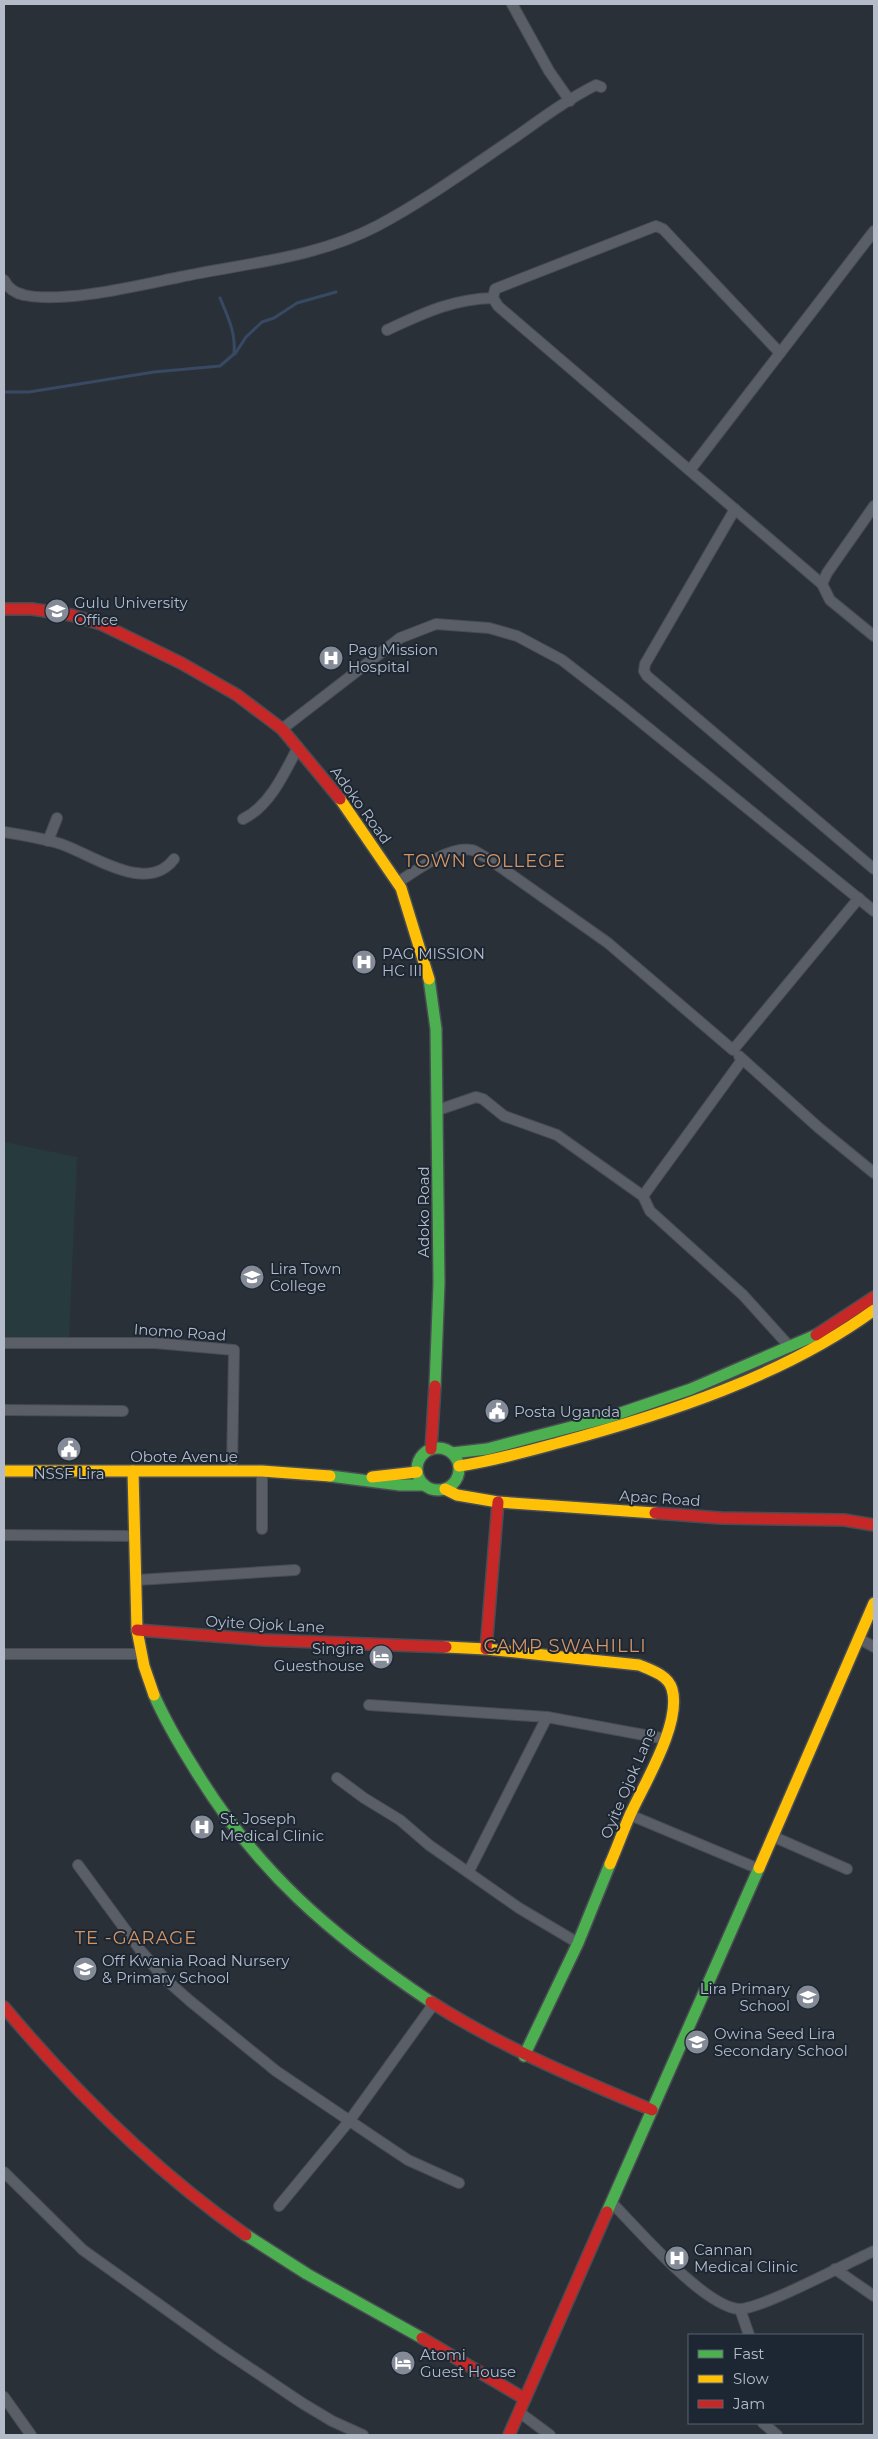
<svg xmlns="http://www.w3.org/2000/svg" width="878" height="2439" viewBox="0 0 878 2439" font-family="Montserrat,sans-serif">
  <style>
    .green { fill: #273a3e }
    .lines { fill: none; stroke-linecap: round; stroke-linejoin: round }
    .stream { stroke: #384963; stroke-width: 3 }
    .street-casing { stroke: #484c53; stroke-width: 12 }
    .fast-casing { stroke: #484c53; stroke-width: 14 }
    .slow-casing { stroke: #484c53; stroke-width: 14 }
    .jam-casing { stroke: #484c53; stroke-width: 14 }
    .street { stroke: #5a5e66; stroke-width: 10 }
    .fast { stroke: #4caf50; stroke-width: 11 }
    .slow { stroke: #ffc107; stroke-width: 11 }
    .jam { stroke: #c62828; stroke-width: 11 }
    .labels { text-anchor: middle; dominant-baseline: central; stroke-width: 4; stroke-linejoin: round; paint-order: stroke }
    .poi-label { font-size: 15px; fill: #b4bcc9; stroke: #1d2633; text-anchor: start }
    .street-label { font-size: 15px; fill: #b4bcc9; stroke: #1d2633 }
    .quarter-label { font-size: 18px; letter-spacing: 1px; fill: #d59563; stroke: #1d2633 }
  </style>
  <rect width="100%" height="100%" fill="#2a3038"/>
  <path class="green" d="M 4,1142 L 77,1157 L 69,1339 L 4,1338 Z"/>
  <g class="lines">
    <g class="stream">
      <path d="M 235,354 L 246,337 L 262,322 L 274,318 L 297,303 L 336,292"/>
      <path d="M 4,392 L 29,392 L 154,372 L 220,366 L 234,354 C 236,333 228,317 220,298"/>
    </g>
    <defs>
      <g id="street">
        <path d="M 512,4 L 549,71 L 570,101"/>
        <path d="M 4,280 C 8,288 14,293 24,295 C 63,304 140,285 180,277 C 247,263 316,258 377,226 C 426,200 471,167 517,136 C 542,118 568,99 596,85 L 601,87"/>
        <path d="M 387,330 C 424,313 452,299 493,298"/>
        <path d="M 780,353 L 663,229 L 656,226 L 495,289 L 493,298 L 498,306 L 822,584"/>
        <path d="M 690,470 L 874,231"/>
        <path d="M 874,506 L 827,573 L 822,584 L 830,600 L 874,636"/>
        <path d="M 735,509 L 645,664 L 644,671 L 647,676 L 874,869"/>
        <path d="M 282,729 L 400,638 L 436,624 L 489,628 L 517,636 L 562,660 L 620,705 L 874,911"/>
        <path d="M 243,819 C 270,806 285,772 298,747"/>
        <path d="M 4,832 C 23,835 42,838 61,844 C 93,855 147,895 174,859"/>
        <path d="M 48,841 L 57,818"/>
        <path d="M 397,883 C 415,871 450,845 472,850 C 478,852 484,857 489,859 L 608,943 L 733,1050 L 859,898"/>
        <path d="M 739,1056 L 819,1128 L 874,1173"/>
        <path d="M 742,1060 L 643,1196 L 650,1211 L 743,1295 L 790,1347"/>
        <path d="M 438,1110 L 476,1097 L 483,1099 L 504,1116 L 557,1135 L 643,1196"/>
        <path d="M 4,1343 L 155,1343 L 234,1350 L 232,1470"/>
        <path d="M 4,1410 L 123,1411"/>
        <path d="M 262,1471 L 262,1529"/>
        <path d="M 4,1535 L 135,1536"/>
        <path d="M 137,1580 L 295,1570"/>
        <path d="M 858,1638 L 874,1647"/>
        <path d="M 4,1654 L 140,1654"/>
        <path d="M 369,1705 L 547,1717 L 666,1739"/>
        <path d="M 337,1778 L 364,1798 L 400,1820 L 429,1845 L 519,1908 L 578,1943"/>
        <path d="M 630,1815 L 759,1869"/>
        <path d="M 772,1836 L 847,1869"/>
        <path d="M 78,1865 L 141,1951 L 164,1978 L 190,2001 L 276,2071 L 378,2140 L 408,2160 L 459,2183"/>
        <path d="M 469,1871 L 547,1717"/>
        <path d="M 4,2172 L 83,2250 L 220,2348 L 302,2403 L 332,2421 L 363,2435"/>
        <path d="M 612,2203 C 638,2229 703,2306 739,2309 C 760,2310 849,2262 874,2251"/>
        <path d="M 279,2206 L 350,2120 L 433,2005"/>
        <path d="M 835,2269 L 874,2296"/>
        <path d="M 740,2309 L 749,2335"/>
        <path d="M 4,2397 L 31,2435"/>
        <path d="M 519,2412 L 550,2435"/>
        <path d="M 763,2423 L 777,2435"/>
      </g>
      <g id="fast">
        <path d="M 429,979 L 436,1029 L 439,1283 L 435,1386"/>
        <circle cx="438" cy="1469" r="21"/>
        <path d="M 452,1453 L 487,1449 L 606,1418 L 691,1389 L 816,1335"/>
        <path d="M 330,1476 L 400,1485 L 424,1485"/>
        <path d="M 154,1695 C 165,1720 179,1744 194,1768 C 257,1872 331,1935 431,2002"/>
        <path d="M 524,2056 L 578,1943 L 610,1864"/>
        <path d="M 607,2212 L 759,1868"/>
        <path d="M 246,2235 L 307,2274 L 422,2338"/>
      </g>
      <g id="slow">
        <path d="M 340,799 L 401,888 L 429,979"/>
        <path d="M 459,1466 C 493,1461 525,1452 558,1443 C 666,1414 784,1376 874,1310"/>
        <path d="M 4,1471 L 262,1471 L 330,1476"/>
        <path d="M 133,1471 L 137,1630 L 144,1666 L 154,1695"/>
        <path d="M 372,1477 L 417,1472"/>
        <path d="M 445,1489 L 457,1495 L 498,1502 L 655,1513"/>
        <path d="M 446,1647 L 486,1649 L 639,1665 C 651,1670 668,1675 672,1689 C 682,1723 644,1784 630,1815 C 623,1831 617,1848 610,1864"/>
        <path d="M 759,1868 L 874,1603"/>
      </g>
      <g id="jam">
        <path d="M 4,609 L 32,609 L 71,615 L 101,624 L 181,663 L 237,695 L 282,729 L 340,799"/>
        <path d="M 816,1335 L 874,1297"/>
        <path d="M 431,1449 L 435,1386"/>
        <path d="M 655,1513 L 721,1518 L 844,1520 L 874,1525"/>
        <path d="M 137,1630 L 265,1640 L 446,1647"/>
        <path d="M 486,1649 L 498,1502"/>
        <path d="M 431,2002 C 501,2047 576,2078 652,2110"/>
        <path d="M 4,2007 C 75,2092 155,2171 246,2235"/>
        <path d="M 422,2338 L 525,2399"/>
        <path d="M 509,2435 L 607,2212"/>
      </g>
    </defs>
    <use href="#street" class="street-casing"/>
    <use href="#fast" class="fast-casing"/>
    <use href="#slow" class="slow-casing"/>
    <use href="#jam" class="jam-casing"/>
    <use href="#street" class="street"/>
    <use href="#fast" class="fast"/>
    <use href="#slow" class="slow"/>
    <use href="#jam" class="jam"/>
  </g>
  <defs>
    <symbol id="school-disc" viewBox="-11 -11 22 22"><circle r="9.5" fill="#848b96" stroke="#1d2633"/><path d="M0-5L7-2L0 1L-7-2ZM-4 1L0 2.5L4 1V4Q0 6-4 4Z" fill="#fff"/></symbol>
    <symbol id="hospital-disc" viewBox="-11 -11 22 22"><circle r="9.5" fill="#848b96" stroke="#1d2633"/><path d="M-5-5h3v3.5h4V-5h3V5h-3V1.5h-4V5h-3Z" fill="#fff"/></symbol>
    <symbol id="university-disc" viewBox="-11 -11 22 22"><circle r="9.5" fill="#848b96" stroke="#1d2633"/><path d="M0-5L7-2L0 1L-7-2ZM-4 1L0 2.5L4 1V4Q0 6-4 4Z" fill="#fff"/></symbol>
    <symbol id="civic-disc" viewBox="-11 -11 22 22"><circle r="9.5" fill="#848b96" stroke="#1d2633"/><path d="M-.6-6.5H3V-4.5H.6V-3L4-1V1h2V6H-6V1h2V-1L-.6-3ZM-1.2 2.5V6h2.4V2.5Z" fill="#fff"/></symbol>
    <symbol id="hotel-disc" viewBox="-11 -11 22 22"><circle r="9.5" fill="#848b96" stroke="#1d2633"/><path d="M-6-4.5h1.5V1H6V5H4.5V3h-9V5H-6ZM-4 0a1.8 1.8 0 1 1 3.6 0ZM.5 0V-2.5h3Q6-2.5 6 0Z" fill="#fff"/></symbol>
  </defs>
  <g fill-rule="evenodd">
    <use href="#school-disc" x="43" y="597" width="28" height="28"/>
    <use href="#hospital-disc" x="317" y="644" width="28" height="28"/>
    <use href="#hospital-disc" x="350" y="948" width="28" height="28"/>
    <use href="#university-disc" x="238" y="1263" width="28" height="28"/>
    <use href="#civic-disc" x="483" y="1397" width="28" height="28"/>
    <use href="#civic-disc" x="55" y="1435" width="28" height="28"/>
    <use href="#hotel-disc" x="367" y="1643" width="28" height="28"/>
    <use href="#hospital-disc" x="188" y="1813" width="28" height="28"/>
    <use href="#school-disc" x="71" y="1955" width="28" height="28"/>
    <use href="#school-disc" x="794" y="1983" width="28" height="28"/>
    <use href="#school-disc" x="683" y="2028" width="28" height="28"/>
    <use href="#hospital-disc" x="663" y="2244" width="28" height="28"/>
    <use href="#hotel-disc" x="389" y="2349" width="28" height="28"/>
  </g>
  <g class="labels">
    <g class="poi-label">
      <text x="74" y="602">Gulu University<tspan x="74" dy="17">Office</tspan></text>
      <text x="348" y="649">Pag Mission<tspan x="348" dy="17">Hospital</tspan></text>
      <text x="382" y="953">PAG MISSION<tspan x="382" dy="17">HC III</tspan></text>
      <text x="270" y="1268">Lira Town<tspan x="270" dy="17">College</tspan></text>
      <text x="514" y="1411">Posta Uganda</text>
      <text x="69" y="1473" text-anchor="middle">NSSF Lira</text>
      <text x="364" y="1648" text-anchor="end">Singira<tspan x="364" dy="17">Guesthouse</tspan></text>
      <text x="220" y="1818">St. Joseph<tspan x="220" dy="17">Medical Clinic</tspan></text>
      <text x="102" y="1960">Off Kwania Road Nursery<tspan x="102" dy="17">&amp; Primary School</tspan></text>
      <text x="790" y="1988" text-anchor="end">Lira Primary<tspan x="790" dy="17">School</tspan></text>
      <text x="714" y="2033">Owina Seed Lira<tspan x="714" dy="17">Secondary School</tspan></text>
      <text x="694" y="2249">Cannan<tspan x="694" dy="17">Medical Clinic</tspan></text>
      <text x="420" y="2354">Atomi<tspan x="420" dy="17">Guest House</tspan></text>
    </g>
    <g class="street-label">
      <text transform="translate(361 805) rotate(54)">Adoko Road</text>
      <text transform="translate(423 1212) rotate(-90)">Adoko Road</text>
      <text transform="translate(180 1332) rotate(4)">Inomo Road</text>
      <text x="184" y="1456">Obote Avenue</text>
      <text transform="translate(660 1498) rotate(4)">Apac Road</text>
      <text transform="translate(265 1624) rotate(3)">Oyite Ojok Lane</text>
      <text transform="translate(628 1783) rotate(-67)">Oyite Ojok Lane</text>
    </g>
    <g class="quarter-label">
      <text x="485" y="861">TOWN COLLEGE</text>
      <text x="565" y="1646">CAMP SWAHILLI</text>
      <text x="136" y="1938">TE -GARAGE</text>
    </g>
  </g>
  <rect width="878" height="2439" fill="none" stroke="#b4bcc9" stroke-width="10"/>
  <rect x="688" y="2334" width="175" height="90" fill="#1d2633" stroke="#59626f"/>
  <rect x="698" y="2350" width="25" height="8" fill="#4caf50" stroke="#59626f"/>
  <text x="733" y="2359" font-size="15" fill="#b4bcc9">Fast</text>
  <rect x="698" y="2375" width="25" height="8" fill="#ffc107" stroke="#59626f"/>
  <text x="733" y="2384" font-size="15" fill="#b4bcc9">Slow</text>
  <rect x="698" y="2400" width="25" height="8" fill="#c62828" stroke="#59626f"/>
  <text x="733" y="2409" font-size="15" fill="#b4bcc9">Jam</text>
</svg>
